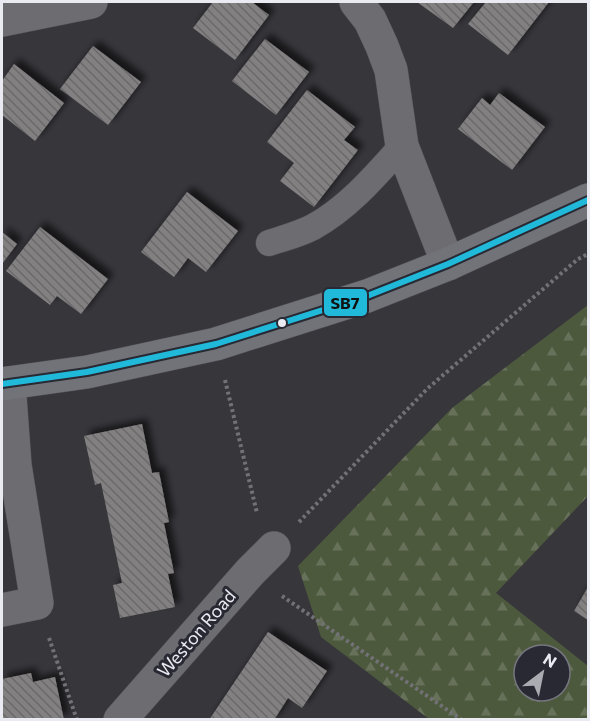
<svg xmlns="http://www.w3.org/2000/svg" width="590" height="721" viewBox="0 0 590 721" font-family="Commissioner,sans-serif">
  <style>
    .forest { fill: url(#forest-firs); fill-rule: evenodd }
    .building { fill: url(#building-back-hatch); filter: url(#shadow) }
    .lines { fill: none; stroke-linecap: round; stroke-linejoin: round }
    .lane-casing { stroke: #535358; stroke-width: 27 }
    .street-casing { stroke: #535358; stroke-width: 34 }
    .secondary-casing { stroke: #535358; stroke-width: 34 }
    .path { stroke: #727276; stroke-width: 4; stroke-dasharray: 3 3; stroke-linecap: butt }
    .lane { stroke: #6d6d71; stroke-width: 26 }
    .street { stroke: #6d6d71; stroke-width: 33 }
    .secondary { stroke: #727279; stroke-width: 33 }
    .bus-1-casing { stroke: #292934; stroke-width: 10 }
    .bus-1 { stroke: #20b9da; stroke-width: 6 }
    .bus-dot { fill: #eaeaf2; stroke: #292934; stroke-width: 2 }
    .labels { text-anchor: middle; dominant-baseline: central; stroke-width: 6; stroke-linejoin: round; paint-order: stroke }
    .street-label { font-size: 18px; fill: #eaeaf2; stroke: #292934 }
    .line-badge { stroke: #292934; stroke-width: 2 }
    .pale-badge-label { font-size: 16px; text-anchor: middle; font-weight: bold; fill: #111 }
  </style>
  <defs>
    <pattern id="forest-firs" width="22" height="20" patternUnits="userSpaceOnUse" patternTransform="scale(1.5)"><rect width="22" height="20" fill="#4d593d"/><path d="M5 1l3.5 6h-7zM16 11l3.5 6h-7z" fill="#67715a"/></pattern>
    <pattern id="building-back-hatch" width="6" height="6" patternUnits="userSpaceOnUse" patternTransform="scale(1.5)"><rect width="6" height="6" fill="#838081"/><path d="M-1 5l2 2M0 0l6 6M5-1l2 2" fill="none" stroke="#6b696b"/></pattern>
    <filter id="shadow"><feDropShadow dx="5.5" dy="-5.5" stdDeviation="3" flood-color="#0009"/></filter>
  </defs>
  <rect width="100%" height="100%" fill="#36363b"/>
  <path class="forest" d="M 588,305 L 588,496 L 496,593 L 588,666 L 588,719 L 429,719 L 321,637 L 298,566 L 452,408 ZM 524,655 L 560,655 L 560,691 L 524,691 Z"/>
  <g class="building">
    <path d="M 213,2 L 252,2 L 269,15 L 235,60 L 193,28 Z"/>
    <path d="M 417,2 L 474,2 L 453,28 Z"/>
    <path d="M 486,2 L 549,2 L 508,55 L 468,24 Z"/>
    <path d="M 265,39 L 309,72 L 276,115 L 232,81 Z"/>
    <path d="M 93,46 L 141,82 L 108,125 L 60,89 Z"/>
    <path d="M 14,64 L 64,103 L 35,141 L 2,115 L 2,81 Z"/>
    <path d="M 307,90 L 355,127 L 344,140 L 358,150 L 314,207 L 280,181 L 294,163 L 267,142 Z"/>
    <path d="M 499,93 L 545,127 L 512,170 L 458,129 L 482,98 L 490,105 Z"/>
    <path d="M 187,192 L 238,231 L 206,272 L 188,258 L 174,277 L 141,252 Z"/>
    <path d="M 40,227 L 108,279 L 81,314 L 57,296 L 50,305 L 6,271 Z"/>
    <path d="M 2,232 L 17,244 L 2,264 Z"/>
    <path d="M 142,424 L 152,473 L 159,472 L 169,522 L 164,523 L 174,573 L 168,574 L 175,607 L 120,618 L 113,585 L 122,583 L 101,483 L 95,485 L 84,436 Z"/>
    <path d="M 588,587 L 588,620 L 574,611 Z"/>
    <path d="M 268,632 L 327,671 L 302,708 L 288,698 L 274,720 L 209,720 Z"/>
    <path d="M 31,673 L 33,682 L 55,677 L 64,720 L 2,720 L 2,679 Z"/>
  </g>
  <g class="lines">
    <defs>
      <path id="lane" d="M 269,243 C 284,238 300,234 313,227 C 348,208 376,175 402,146"/>
      <g id="street">
        <path d="M 356,2 L 370,20 L 382,46 L 391,70 L 402,146 L 448,264"/>
        <path d="M 2,20 L 91,2"/>
        <path d="M 2,610 L 37,603 L 15,465 L 9,383"/>
        <path d="M 120,720 L 250,572 L 274,548"/>
      </g>
      <path id="secondary" d="M 2,384 L 87,372 L 216,344 L 367,296 L 448,264 L 588,200"/>
    </defs>
    <use href="#lane" class="lane-casing"/>
    <use href="#street" class="street-casing"/>
    <use href="#secondary" class="secondary-casing"/>
    <g class="path">
      <path d="M 225,380 L 257,513"/>
      <path d="M 299,522 L 427,389 L 578,259 L 588,254"/>
      <path d="M 282,596 L 462,720"/>
      <path d="M 49,638 L 77,720"/>
    </g>
    <use href="#lane" class="lane"/>
    <use href="#street" class="street"/>
    <use href="#secondary" class="secondary"/>
    <defs>
      <path id="bus-1" d="M 2,384 L 87,372 L 216,344 L 367,296 L 448,264 L 588,200"/>
    </defs>
    <use href="#bus-1" class="bus-1-casing"/>
    <use href="#bus-1" class="bus-1"/>
  </g>
  <circle class="bus-dot" cx="282" cy="323" r="5"/>
  <g class="labels">
    <g class="street-label">
      <text transform="translate(196 633) rotate(-49)">Weston Road</text>
    </g>
  </g>
  <rect class="line-badge" x="323" y="288" width="45" height="29" rx="6" fill="#20b9da"/>
  <g class="pale-badge-label">
    <text x="345" y="309">SB7</text>
  </g>
  <rect width="590" height="721" fill="none" stroke="#eaeaf2" stroke-width="6"/>
  <g transform="translate(542 673) rotate(32)"><circle r="28" fill="#292934" stroke="#767680" stroke-width="1.5"/>
  <path d="M0-4.5L10 22L0 15L-10 22Z" fill="#ababb2"/>
  <text y="-9" font-size="16" font-weight="bold" text-anchor="middle" fill="#eaeaf2">N</text>
  </g>
</svg>
